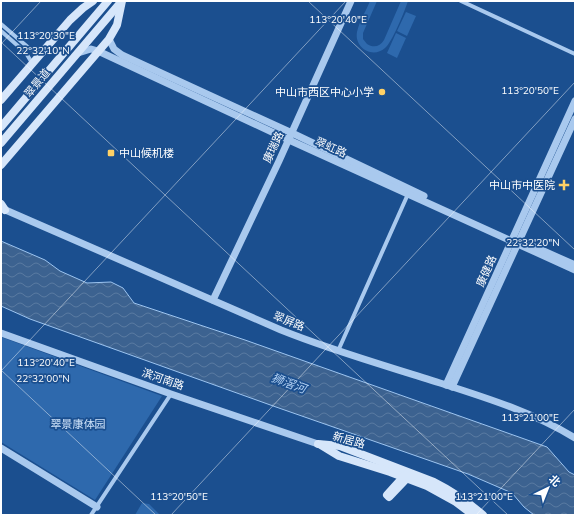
<svg xmlns="http://www.w3.org/2000/svg" width="576" height="516" viewBox="0 0 576 516" font-family="Mulish,'Noto Sans SC',sans-serif">
  <style>
    .park { fill: #2e69ad }
    .water { fill: url(#water-waves); stroke: #9cc4f0 }
    .lines { fill: none; stroke-linecap: round; stroke-linejoin: round }
    .minor { stroke: #a9c9ee; stroke-width: 4 }
    .tertiary { stroke: #a9c9ee; stroke-width: 7 }
    .secondary { stroke: #d6e6fa; stroke-width: 8 }
    .ticks { fill: none; stroke: #fff; stroke-width: 1; stroke-opacity: 0.45 }
    .poi-dot { fill: #ffd166; stroke: #1b4f8f; stroke-width: 1.5 }
    .labels { text-anchor: middle; dominant-baseline: central; stroke-width: 3.5; stroke-linejoin: round; paint-order: stroke }
    .street-label { font-size: 11px; fill: #fff; stroke: #1b4f8f }
    .poi-label { font-size: 11px; fill: #fff; stroke: #1b4f8f; text-anchor: end }
    .park-label { font-size: 11px; fill: #cfe3fa; stroke: #1b4f8f }
    .water-label { font-size: 12px; font-style: italic; fill: #b5d3f5; stroke: #1b4f8f }
    .ticks-label { font-size: 10px; text-anchor: middle; fill: #fff; stroke: #1b4f8f; stroke-width: 3.5; stroke-linejoin: round; paint-order: stroke }
  </style>
  <defs>
    <pattern id="water-waves" width="16" height="10" patternUnits="userSpaceOnUse"><rect width="16" height="10" fill="#3c6290"/><path d="M0 5q4-4 8 0t8 0" fill="none" stroke="#597aa1"/></pattern>
  </defs>
  <rect width="100%" height="100%" fill="#1b4f8f"/>
  <g class="park">
    <path d="M 370,1 L 377,1 L 363,33 L 363,39 L 367,44 C 373,48 380,47 384,40 L 401,1 L 408,1 C 405,10 392,43 385,48 C 373,59 354,48 357,32 C 359,22 366,11 370,1 Z"/>
    <path d="M 406,12 L 416,16 L 407,36 L 397,31 Z"/>
    <path d="M 396,33 L 406,38 L 397,58 L 387,53 Z"/>
    <path d="M 1,337 L 162,396 L 95,500 L 1,442 Z"/>
    <path d="M 142,503 L 149,504 L 160,515 L 135,515 Z"/>
  </g>
  <path class="water" d="M 1,241 L 45,260 L 60,271 L 87,283 L 111,282 L 123,288 L 134,303 L 245,340 L 547,447 L 569,472 L 575,475 L 575,515 L 534,515 L 524,507 L 512,493 L 468,474 L 276,407 L 30,319 L 1,306 Z"/>
  <g class="lines">
    <g class="minor">
      <path d="M 461,1 L 575,54"/>
      <path d="M 1,24 L 30,49 L 42,51"/>
      <path d="M 1,31 L 26,53 L 32,63"/>
      <path d="M 338,351 L 408,194"/>
      <path d="M 91,515 L 171,394"/>
    </g>
    <g class="tertiary">
      <path d="M 109,39 L 114,49 L 122,55 L 292,133 L 424,196"/>
      <path d="M 78,53 L 91,49 L 98,51 L 289,140 L 575,270"/>
      <path d="M 1,208 L 281,330 C 333,351 387,366 440,383 C 487,398 532,412 575,438"/>
      <path d="M 528,244 L 575,265"/>
      <path d="M 213,300 L 279,161 L 351,1"/>
      <path d="M 1,333 L 171,394 L 318,444"/>
      <path d="M 446,385 L 575,101"/>
      <path d="M 452,387 L 575,119"/>
      <path d="M 1,448 L 97,507"/>
    </g>
    <g class="secondary">
      <path d="M 1,100 L 70,20 L 83,8 L 93,1"/>
      <path d="M 1,127 L 108,1"/>
      <path d="M 1,143 L 121,2"/>
      <path d="M 1,165 L 109,39 L 117,25 L 122,1"/>
      <path d="M 1,204 L 5,210"/>
      <path d="M 318,444 L 340,446 L 434,482 C 452,491 468,502 483,515"/>
      <path d="M 321,445 L 339,456 L 390,472 L 427,486 L 456,502 L 473,515"/>
      <path d="M 406,474 L 387,495 L 389,497 L 410,475"/>
    </g>
  </g>
  <path class="ticks" d="M 308,1 L 575,250M 1,42 L 508,515M 1,44 L 41,1M 1,370 L 156,515M 1,371 L 346,1M 171,515 L 575,82M 476,515 L 575,409"/>
  <g class="poi-dot">
    <circle cx="382" cy="92" r="4"/>
    <rect x="107" y="149" width="8" height="8" rx="2"/>
    <path d="M562 179h4v4h4v4h-4v4h-4v-4h-4v-4h4z"/>
  </g>
  <g class="labels">
    <g class="street-label">
      <text transform="translate(37 83) rotate(-50)">翠景道</text>
      <text transform="translate(273 147) rotate(-65)">康瑞路</text>
      <text transform="translate(331 147) rotate(24)">翠虹路</text>
      <text transform="translate(486 271) rotate(-66)">康健路</text>
      <text transform="translate(289 321) rotate(22)">翠屏路</text>
      <text transform="translate(163 379) rotate(19)">滨河南路</text>
      <text transform="translate(349 440) rotate(16)">新居路</text>
    </g>
    <g class="poi-label">
      <text x="374" y="92">中山市西区中心小学</text>
      <text x="119" y="153" text-anchor="start">中山候机楼</text>
      <text x="555" y="185">中山市中医院</text>
    </g>
    <g class="park-label">
      <text x="78" y="424">翠景康体园</text>
    </g>
    <g class="water-label">
      <text transform="translate(289 383) rotate(20)">狮滘河</text>
    </g>
  </g>
  <g class="ticks-label">
    <text x="338" y="23">113°20'40"E</text>
    <text x="46" y="39">113°20'30"E</text>
    <text x="43" y="54">22°32'10"N</text>
    <text x="530" y="94">113°20'50"E</text>
    <text x="533" y="246">22°32'20"N</text>
    <text x="46" y="366">113°20'40"E</text>
    <text x="43" y="382">22°32'00"N</text>
    <text x="530" y="421">113°21'00"E</text>
    <text x="179" y="500">113°20'50"E</text>
    <text x="484" y="500">113°21'00"E</text>
  </g>
  <rect width="576" height="516" fill="none" stroke="#ffffff" stroke-width="4"/>
  <g transform="translate(548 488) rotate(43)" stroke="#1b4f8f" stroke-width="3" paint-order="stroke">
  <path d="M0-3L7 15L0 10L-7 15Z" fill="#ffffff"/>
  <text y="-6" font-size="11" font-weight="bold" text-anchor="middle" fill="#ffffff">北</text>
  </g>
</svg>
